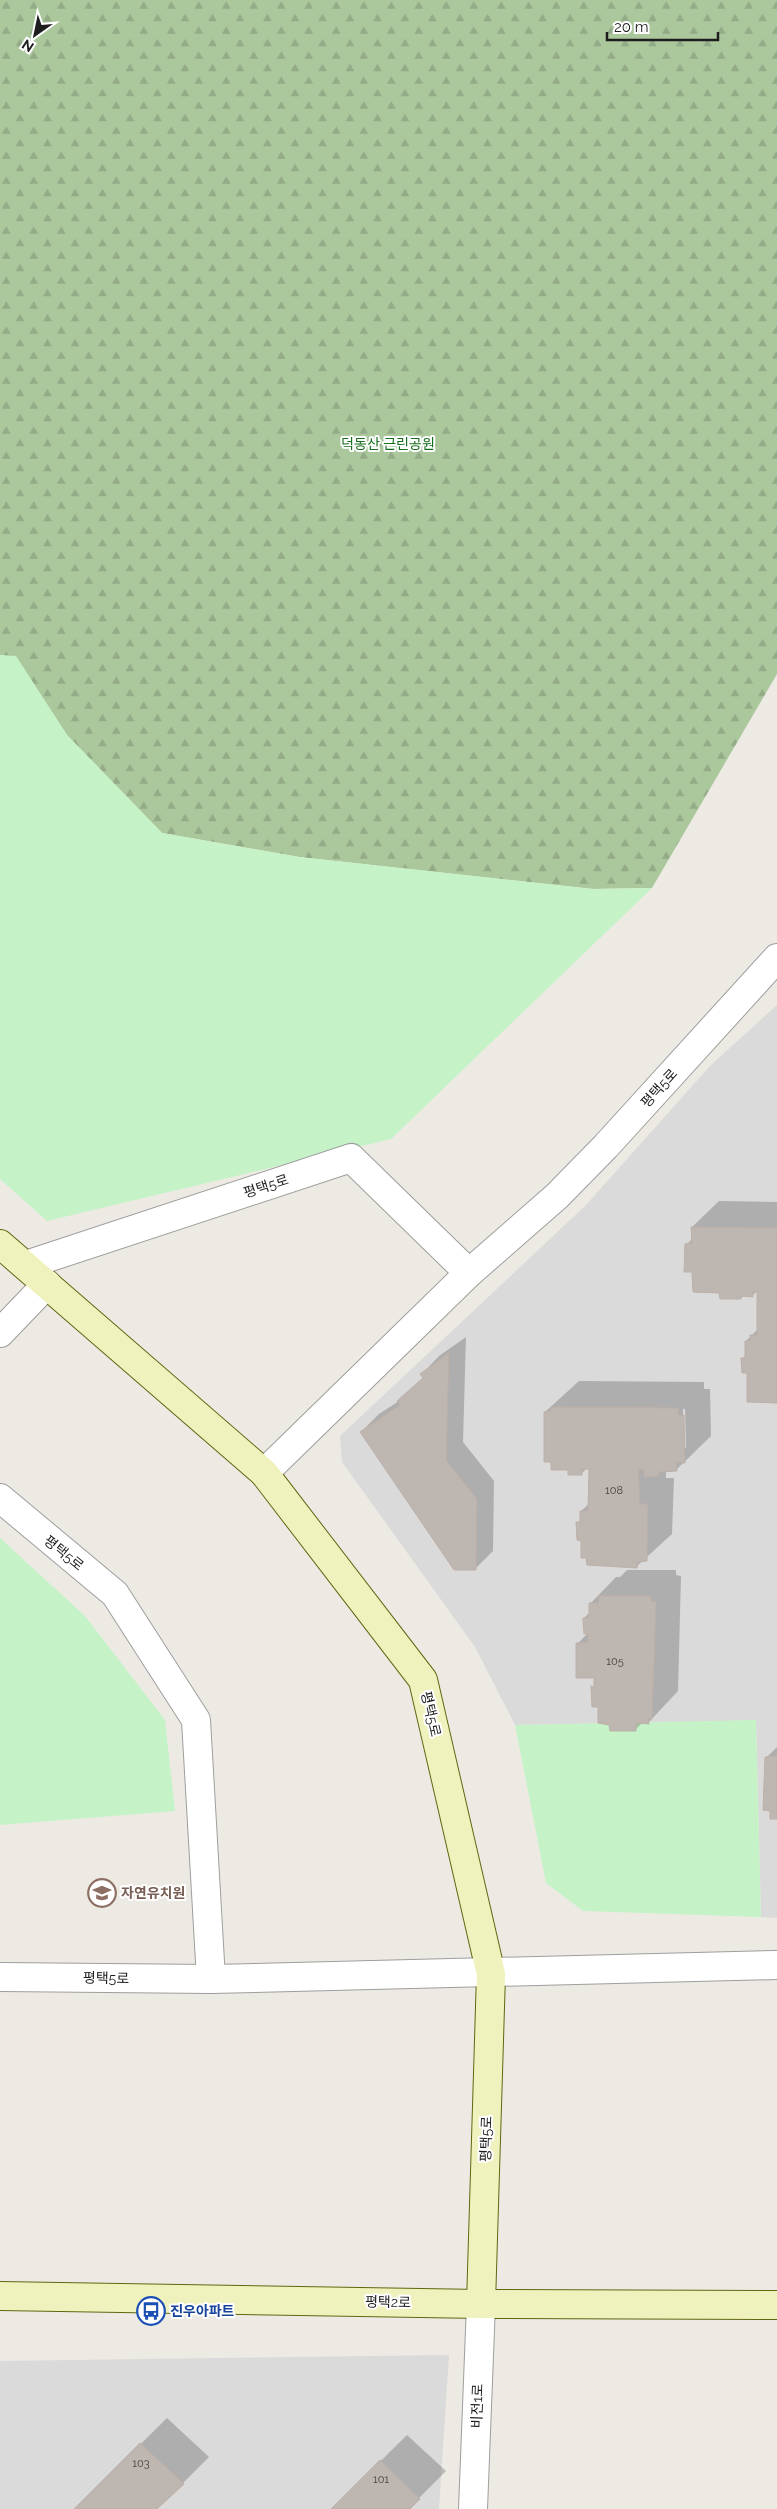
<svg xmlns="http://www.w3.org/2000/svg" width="777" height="2509" viewBox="0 0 777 2509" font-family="Raleway,'Noto Sans KR',sans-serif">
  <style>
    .residential { fill: #dbdada }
    .forest { fill: url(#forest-firs) }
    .park { fill: #c5f3c7 }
    .shadow { fill: #0003; fill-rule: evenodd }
    .building { fill: #bdb6b1; stroke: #bdb0a8 }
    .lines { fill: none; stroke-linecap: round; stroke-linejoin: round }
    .street-casing { stroke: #9e9e9e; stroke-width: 30 }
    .secondary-casing { stroke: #606711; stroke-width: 30 }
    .street { stroke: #fff; stroke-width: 28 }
    .secondary { stroke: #f0f2bd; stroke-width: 28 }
    .labels { text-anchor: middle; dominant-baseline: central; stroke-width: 4; stroke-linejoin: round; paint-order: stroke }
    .number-label { font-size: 11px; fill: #454342 }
    .park-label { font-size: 14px; fill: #176e1c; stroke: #fff }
    .street-label { font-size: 14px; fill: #1d1d1d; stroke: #fff }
    .education-label { font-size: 14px; font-weight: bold; fill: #785e54; stroke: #fff; text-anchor: start }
    .transit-label { font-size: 14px; font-weight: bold; fill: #164399; stroke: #fff; text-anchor: start }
  </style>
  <defs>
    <pattern id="forest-firs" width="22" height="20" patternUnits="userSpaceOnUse" patternTransform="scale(1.25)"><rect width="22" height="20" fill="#abc89d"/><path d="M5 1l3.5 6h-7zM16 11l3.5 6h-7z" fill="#93ab87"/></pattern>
  </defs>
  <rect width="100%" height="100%" fill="#edeae4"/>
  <g class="residential">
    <path d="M 777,1005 L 777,1918 L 761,1917 L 756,1721 L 515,1725 L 475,1647 L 342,1462 L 340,1436 L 585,1206 L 710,1066 Z"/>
    <path d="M 449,2355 L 439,2509 L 0,2509 L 0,2361 Z"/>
  </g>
  <path class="forest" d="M 0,0 L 777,0 L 777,674 L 652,888 L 593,889 L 299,857 L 162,833 L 67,735 L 16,657 L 0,655 Z"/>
  <g class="park">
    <path d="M 0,655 L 16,656 L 67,735 L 162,833 L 299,857 L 593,889 L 652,888 L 391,1139 L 47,1221 L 0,1179 Z"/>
    <path d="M 0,1538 L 85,1616 L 165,1720 L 175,1811 L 0,1825 Z"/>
    <path d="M 756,1720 L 761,1917 L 583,1911 L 546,1883 L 515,1725 Z"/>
  </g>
  <g class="shadow">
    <path d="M 719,1201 L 777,1202 L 777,1402 L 748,1372 L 742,1359 L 746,1355 L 746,1341 L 758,1329 L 759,1289 L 752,1296 L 744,1295 L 741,1298 L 720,1292 L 693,1271 L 686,1245 L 693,1238 L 692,1227 Z"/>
    <path d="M 466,1337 L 463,1442 L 494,1481 L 493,1551 L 475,1569 L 361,1432 L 379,1414 L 399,1401 L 424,1377 L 422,1374 L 439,1356 Z"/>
    <path d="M 579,1381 L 704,1382 L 704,1389 L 710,1389 L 711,1436 L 676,1470 L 666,1470 L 666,1478 L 674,1478 L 672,1534 L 637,1566 L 582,1540 L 578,1523 L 581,1519 L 581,1511 L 590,1503 L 590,1468 L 587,1468 L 582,1473 L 545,1412 ZM 683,1409 L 685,1409 L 686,1447 L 683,1450 Z"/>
    <path d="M 627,1570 L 676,1570 L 676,1575 L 681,1576 L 678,1691 L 648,1723 L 643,1722 L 635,1730 L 611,1723 L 593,1687 L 596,1684 L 596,1677 L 578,1643 L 589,1632 L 584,1618 L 590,1612 L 590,1604 L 616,1577 L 620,1577 Z"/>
    <path d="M 777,1747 L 777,1818 L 772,1810 L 767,1757 Z"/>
    <path d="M 167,2418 L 209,2457 L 183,2483 L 156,2509 L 75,2509 Z"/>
    <path d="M 407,2435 L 446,2471 L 408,2509 L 332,2509 Z"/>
  </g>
  <g class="building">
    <path d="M 691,1227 L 777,1228 L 777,1403 L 747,1402 L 747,1373 L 742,1373 L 741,1358 L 745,1358 L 745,1341 L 750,1341 L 750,1335 L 757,1335 L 757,1292 L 753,1292 L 753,1297 L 741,1296 L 741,1299 L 720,1299 L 719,1293 L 693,1292 L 692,1272 L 684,1272 L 685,1244 L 692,1243 Z"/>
    <path d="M 449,1353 L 446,1460 L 477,1499 L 476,1570 L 454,1570 L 360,1432 L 400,1405 L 397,1401 L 423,1378 L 420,1374 Z"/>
    <path d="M 551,1407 L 678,1408 L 678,1415 L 684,1415 L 685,1463 L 676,1462 L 677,1471 L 659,1472 L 659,1476 L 644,1477 L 644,1469 L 638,1469 L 640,1504 L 648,1504 L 647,1561 L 638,1562 L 637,1568 L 587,1565 L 586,1558 L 581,1558 L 581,1541 L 577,1540 L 576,1522 L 580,1522 L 580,1511 L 588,1511 L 589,1469 L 582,1469 L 582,1475 L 568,1475 L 568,1470 L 551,1470 L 551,1462 L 544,1462 L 544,1412 L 551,1411 Z"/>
    <path d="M 599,1596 L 650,1596 L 651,1601 L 656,1602 L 652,1719 L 648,1718 L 649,1724 L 636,1723 L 636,1731 L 610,1731 L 609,1725 L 598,1723 L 598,1707 L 592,1707 L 591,1686 L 594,1687 L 594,1678 L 576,1678 L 576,1643 L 588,1643 L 588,1634 L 584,1634 L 583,1618 L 589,1618 L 589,1603 L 598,1603 Z"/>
    <path d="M 777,1756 L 777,1819 L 770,1819 L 770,1811 L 763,1810 L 765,1757 Z"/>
    <path d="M 140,2443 L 184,2484 L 157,2509 L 74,2509 Z"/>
    <path d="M 380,2460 L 420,2499 L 410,2509 L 331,2509 Z"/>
  </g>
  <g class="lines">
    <defs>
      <g id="street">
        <path d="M 26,1265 L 351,1158 L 469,1273"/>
        <path d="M 0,1333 L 47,1284"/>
        <path d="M 264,1473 L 469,1273 L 557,1196 L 606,1146 L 777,958"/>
        <path d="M 0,1498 L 115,1594 L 196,1720 L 211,1979"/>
        <path d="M 0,1977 L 211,1979 L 777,1965"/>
        <path d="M 473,2509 L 481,2304"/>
      </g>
      <g id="secondary">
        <path d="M 0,1244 L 264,1473 L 423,1680 L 491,1974 L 481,2304"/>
        <path d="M 0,2296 L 481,2304 L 777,2305"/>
      </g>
    </defs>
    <use href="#street" class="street-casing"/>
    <use href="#secondary" class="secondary-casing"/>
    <use href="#street" class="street"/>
    <use href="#secondary" class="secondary"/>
  </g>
  <defs>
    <symbol id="school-ring" viewBox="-11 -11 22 22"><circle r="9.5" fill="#fff" stroke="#8d6e63" stroke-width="1.5"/><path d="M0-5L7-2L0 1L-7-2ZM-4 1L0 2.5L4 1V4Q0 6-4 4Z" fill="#8d6e63"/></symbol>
    <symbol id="bus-ring" viewBox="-11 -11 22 22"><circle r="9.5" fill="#fff" stroke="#1a4fb4" stroke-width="1.5"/><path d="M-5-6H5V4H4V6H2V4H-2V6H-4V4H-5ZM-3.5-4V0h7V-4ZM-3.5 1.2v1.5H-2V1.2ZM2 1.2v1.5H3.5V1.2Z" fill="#1a4fb4"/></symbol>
  </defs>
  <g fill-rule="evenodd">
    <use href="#school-ring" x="86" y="1877" width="32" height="32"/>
    <use href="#bus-ring" x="135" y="2295" width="32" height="32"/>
  </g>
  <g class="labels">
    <g class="number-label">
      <text x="614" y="1490">108</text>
      <text x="615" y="1661">105</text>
      <text x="141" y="2463">103</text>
      <text x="381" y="2479">101</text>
    </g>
    <g class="park-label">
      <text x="388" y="444">덕동산 근린공원</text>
    </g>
    <g class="street-label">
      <text transform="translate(659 1088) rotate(-48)">평택5로</text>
      <text transform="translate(266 1186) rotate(-18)">평택5로</text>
      <text transform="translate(64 1553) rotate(39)">평택5로</text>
      <text transform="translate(431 1714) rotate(77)">평택5로</text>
      <text transform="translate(106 1978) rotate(1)">평택5로</text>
      <text transform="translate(486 2139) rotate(-88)">평택5로</text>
      <text transform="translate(388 2302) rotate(1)">평택2로</text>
      <text transform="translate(477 2406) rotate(-88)">비전1로</text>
    </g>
    <g class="education-label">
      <text x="121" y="1893">자연유치원</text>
    </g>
    <g class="transit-label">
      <text x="170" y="2311">진우아파트</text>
    </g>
  </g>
  <g transform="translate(35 35) rotate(213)" stroke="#ffffff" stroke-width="4" paint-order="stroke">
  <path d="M0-4L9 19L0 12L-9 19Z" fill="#1d1d1d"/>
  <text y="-8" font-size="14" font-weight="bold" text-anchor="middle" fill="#1d1d1d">N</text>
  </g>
  <path d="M607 32v8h111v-8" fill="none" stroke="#1d1d1d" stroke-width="2.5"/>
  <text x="614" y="32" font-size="15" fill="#1d1d1d" stroke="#ffffff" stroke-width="4" paint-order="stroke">20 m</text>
</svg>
